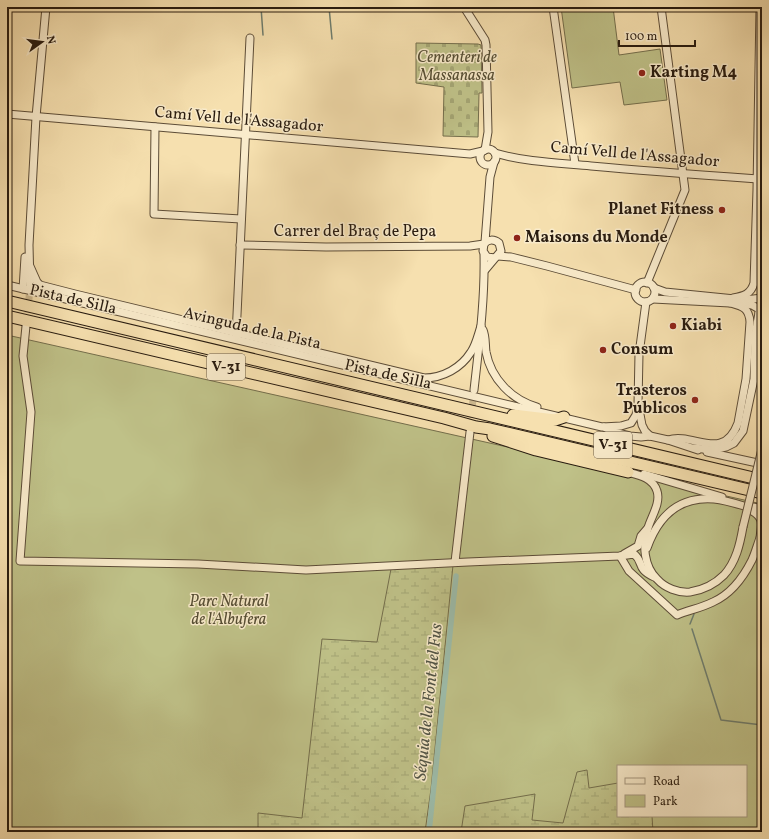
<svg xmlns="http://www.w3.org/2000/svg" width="769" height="839" viewBox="0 0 769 839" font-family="Vollkorn,serif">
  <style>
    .green { fill: #bfc188; stroke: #746e4c; fill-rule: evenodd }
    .wetland { fill: url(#wetland-marsh); stroke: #746e4c }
    .cemetery { fill: url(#cemetery-stones); stroke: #746e4c }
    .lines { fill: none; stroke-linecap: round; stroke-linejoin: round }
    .stream { stroke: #6e7c6d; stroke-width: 1.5 }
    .canal { stroke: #9dbdab; stroke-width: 5.5 }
    .minor-tunnel { stroke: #cdb98f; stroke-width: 7; stroke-dasharray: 7 3.5; stroke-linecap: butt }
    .minor-casing { stroke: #5c4c37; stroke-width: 9 }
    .highway-casing { stroke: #281b0f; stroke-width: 13 }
    .minor { stroke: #f9ebcb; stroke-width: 7 }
    .highway { stroke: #f6e0af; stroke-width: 11 }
    .minor-bridge-casing { stroke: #5c4c37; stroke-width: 9; stroke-linecap: butt }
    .minor-bridge { stroke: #f9ebcb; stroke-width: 7 }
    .poi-dot { fill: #8f2418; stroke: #f9ebcb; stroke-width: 1.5 }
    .labels { text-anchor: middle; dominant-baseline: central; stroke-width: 3; stroke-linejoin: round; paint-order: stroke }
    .shield { fill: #f9ebcb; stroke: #675947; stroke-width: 1 }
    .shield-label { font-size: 15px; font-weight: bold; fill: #281b0f }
    .park-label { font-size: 16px; font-style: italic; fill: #554d33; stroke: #f9ebcb }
    .poi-label { font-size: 16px; font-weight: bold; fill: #281b0f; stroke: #f9ebcb; text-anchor: start }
    .street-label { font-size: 16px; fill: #281b0f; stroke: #f9ebcb }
    .water-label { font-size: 17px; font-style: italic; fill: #515446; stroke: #f9ebcb }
  </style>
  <defs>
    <pattern id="wetland-marsh" width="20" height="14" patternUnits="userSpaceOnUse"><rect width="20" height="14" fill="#bfc188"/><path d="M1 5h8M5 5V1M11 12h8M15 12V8" fill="none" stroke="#a4a574"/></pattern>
    <pattern id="cemetery-stones" width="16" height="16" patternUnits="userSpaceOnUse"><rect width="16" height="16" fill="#bfc188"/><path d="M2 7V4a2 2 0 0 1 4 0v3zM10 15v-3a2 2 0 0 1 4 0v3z" fill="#a4a574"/></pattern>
  </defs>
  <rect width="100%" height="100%" fill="#f6e0af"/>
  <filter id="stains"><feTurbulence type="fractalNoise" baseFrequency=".005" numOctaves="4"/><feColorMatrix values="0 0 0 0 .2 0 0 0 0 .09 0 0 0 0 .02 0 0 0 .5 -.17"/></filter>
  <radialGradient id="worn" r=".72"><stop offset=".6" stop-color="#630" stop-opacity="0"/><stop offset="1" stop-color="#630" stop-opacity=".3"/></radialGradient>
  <g class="green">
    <path d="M 561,7 L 613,7 L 619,55 L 660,49 L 667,100 L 624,105 L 620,82 L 572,88 Z"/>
    <path d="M 7,335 L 762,504 L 762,832 L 7,832 ZM 618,766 L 746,766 L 746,816 L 618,816 Z"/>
  </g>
  <g class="wetland">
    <path d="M 453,565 L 431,789 L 425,832 L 258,832 L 258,813 L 302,818 L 322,639 L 377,642 L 391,569 Z"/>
    <path d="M 587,770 L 589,788 L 618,783 L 618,816 L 652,816 L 653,832 L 461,832 L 465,806 L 535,794 L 532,820 L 563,823 L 577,772 Z"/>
  </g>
  <path class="cemetery" d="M 416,43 L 478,44 L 481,45 L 482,93 L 479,93 L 478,137 L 443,136 L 444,87 L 416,83 Z"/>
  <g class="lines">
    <g class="stream">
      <path d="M 261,7 L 263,35"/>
      <path d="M 329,7 L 332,39"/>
      <path d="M 690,624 L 694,614"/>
      <path d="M 692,629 L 721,720 L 762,725"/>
    </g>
    <path class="canal" d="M 429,832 L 456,576"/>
    <g class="minor-tunnel">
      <path d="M 27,323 L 30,286"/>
      <path d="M 470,428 L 474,390"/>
    </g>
    <defs>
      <g id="minor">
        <path d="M 464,7 L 485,40 L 486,45 L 488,132 L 485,150"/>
        <path d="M 553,7 L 575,164"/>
        <path d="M 7,114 L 470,154 L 483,151"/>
        <path d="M 155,127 L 154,214 L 241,219"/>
        <circle cx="488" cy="157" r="8"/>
        <path d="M 495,153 C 525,162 559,163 591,166 C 646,171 702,175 758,179"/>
        <path d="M 762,189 L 762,268"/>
        <path d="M 485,242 L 490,177 L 494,162"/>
        <path d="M 240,245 L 326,247 L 470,246 L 484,244"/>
        <path d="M 498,256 L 511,257 L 547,266 L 636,290"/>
        <path d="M 29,264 L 37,282 L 40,285 L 75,294 L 424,378 C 443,378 461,368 471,352 C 476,345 478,335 481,326"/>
        <path d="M 485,270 L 501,251 L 499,243 C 494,239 488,239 484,244 L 483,251 L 487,257 L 495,258"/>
        <circle cx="645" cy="292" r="10"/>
        <path d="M 647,283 L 685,190 L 661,7"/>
        <path d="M 7,285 L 602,427 L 621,426 L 631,423 L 636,415 L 638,404"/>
        <path d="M 30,286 L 29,245 L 36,117 L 46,7"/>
        <path d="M 654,288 L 665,292 L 745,300 L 762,298"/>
        <path d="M 23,289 L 25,257"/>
        <path d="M 733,298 C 744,296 751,294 754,283 L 757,190 L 760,7"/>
        <path d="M 653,299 L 730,303"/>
        <path d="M 762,300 L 759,313 L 762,323"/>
        <path d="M 646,302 L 639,354 L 638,404 L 642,425 L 645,431 L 650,436"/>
        <path d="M 741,303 L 752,305 L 759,309"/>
        <path d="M 26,326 L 23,356 L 31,412 L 20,561 L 198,564 L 306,570 L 468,562 L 620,556 L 634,554 C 644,562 636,569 654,577"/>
        <path d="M 483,330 C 486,337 485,345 486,352 C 491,379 512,400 537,407"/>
        <path d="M 236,336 L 250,38"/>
        <path d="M 474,390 C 479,345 485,300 484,254"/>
        <path d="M 604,427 L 613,432 L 630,436 L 641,437 L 650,436 L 668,440 L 698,450"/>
        <path d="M 668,440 C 694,432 723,463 738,423 L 746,379 L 750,322 C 749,306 740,306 727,302"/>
        <path d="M 694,448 L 712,450 L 726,447 L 734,443 L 743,431 L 754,379 L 755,335 L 759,313"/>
        <path d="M 707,452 L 762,464"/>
        <path d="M 628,472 C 639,475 653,478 657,491 C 661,503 651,517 648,528 C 642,544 644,567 657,579 C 665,588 678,593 690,592 C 703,590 715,584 724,575 C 736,562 740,544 743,527"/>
        <path d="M 644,474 L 722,497"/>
        <path d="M 753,507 L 762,509"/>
        <path d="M 752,511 C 765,518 761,526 760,538"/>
        <path d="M 647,548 C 658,517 678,496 714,499 C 724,500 734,503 744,506"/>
        <path d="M 624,554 L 638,546 L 641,536 L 647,529"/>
        <path d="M 620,556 L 629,571 L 677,615 C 689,610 701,608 713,602 C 731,594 743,578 752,560 C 756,551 758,542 762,533"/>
        <path d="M 455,562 L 470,432"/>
      </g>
      <g id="highway">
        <path d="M 7,301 L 762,480"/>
        <path d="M 7,316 L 444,418 L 476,427 L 490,429 L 762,493"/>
        <path d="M 513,415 L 555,420 L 564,417"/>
        <path d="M 493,436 L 536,450 L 628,472"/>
      </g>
    </defs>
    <use href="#minor" class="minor-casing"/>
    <use href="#highway" class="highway-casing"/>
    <use href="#minor" class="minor"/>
    <use href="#highway" class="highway"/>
    <defs>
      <path id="minor-bridge" d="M 743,527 L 762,449"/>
    </defs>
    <use href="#minor-bridge" class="minor-bridge-casing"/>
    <use href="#minor-bridge" class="minor-bridge"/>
  </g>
  <g class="poi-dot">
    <circle cx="642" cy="73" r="4"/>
    <circle cx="722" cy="210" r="4"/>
    <circle cx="517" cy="238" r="4"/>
    <circle cx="673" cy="326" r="4"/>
    <circle cx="603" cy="350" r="4"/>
    <circle cx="695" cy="400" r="4"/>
  </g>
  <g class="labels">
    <g class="shield">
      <rect x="207" y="354" width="38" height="26" rx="3"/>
      <rect x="594" y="432" width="38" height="26" rx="3"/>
    </g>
    <g class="shield-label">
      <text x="226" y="367">V-31</text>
      <text x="613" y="445">V-31</text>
    </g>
    <g class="park-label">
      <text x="457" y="58">Cementeri de<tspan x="457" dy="18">Massanassa</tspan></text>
      <text x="229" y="602">Parc Natural<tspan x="229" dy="18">de l'Albufera</tspan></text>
    </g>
    <g class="poi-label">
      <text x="650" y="73">Karting M4</text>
      <text x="714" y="210" text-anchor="end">Planet Fitness</text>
      <text x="525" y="238">Maisons du Monde</text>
      <text x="681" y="326">Kiabi</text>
      <text x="611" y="350">Consum</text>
      <text x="687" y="391" text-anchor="end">Trasteros<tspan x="687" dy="18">Públicos</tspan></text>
    </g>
    <g class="street-label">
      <text transform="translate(239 120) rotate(5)">Camí Vell de l'Assagador</text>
      <text transform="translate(635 155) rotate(5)">Camí Vell de l'Assagador</text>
      <text x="355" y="232">Carrer del Braç de Pepa</text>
      <text transform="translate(73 300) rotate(13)">Pista de Silla</text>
      <text transform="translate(252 329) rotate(13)">Avinguda de la Pista</text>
      <text transform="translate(388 375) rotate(13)">Pista de Silla</text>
    </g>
    <g class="water-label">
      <text transform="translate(429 702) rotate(-84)">Séquia de la Font del Fus</text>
    </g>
  </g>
  <rect width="769" height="839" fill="none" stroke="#f6e0af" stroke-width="24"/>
  <rect x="8" y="8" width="753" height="823" fill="none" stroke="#281b0f" stroke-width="2"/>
  <rect x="12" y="12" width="745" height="815" fill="none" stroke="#281b0f"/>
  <rect x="617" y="765" width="130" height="52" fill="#f9ebcb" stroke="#a59880"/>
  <rect x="625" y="778" width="20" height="6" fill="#f9ebcb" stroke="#a59880"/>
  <text x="653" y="785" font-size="12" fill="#281b0f">Road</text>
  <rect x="625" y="795" width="20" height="12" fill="#bfc188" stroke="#a59880"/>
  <text x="653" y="805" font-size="12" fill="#281b0f">Park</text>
  <g transform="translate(42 42) rotate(76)" stroke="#f9ebcb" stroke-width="3" paint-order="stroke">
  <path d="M0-3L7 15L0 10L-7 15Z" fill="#281b0f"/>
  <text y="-6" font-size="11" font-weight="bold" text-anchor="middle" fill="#281b0f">N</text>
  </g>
  <path d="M619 40v6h76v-6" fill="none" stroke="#281b0f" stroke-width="2"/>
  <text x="625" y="40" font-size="12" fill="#281b0f" stroke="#f9ebcb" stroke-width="3" paint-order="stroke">100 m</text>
  <rect width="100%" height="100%" filter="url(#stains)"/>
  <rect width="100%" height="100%" fill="url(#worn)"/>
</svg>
